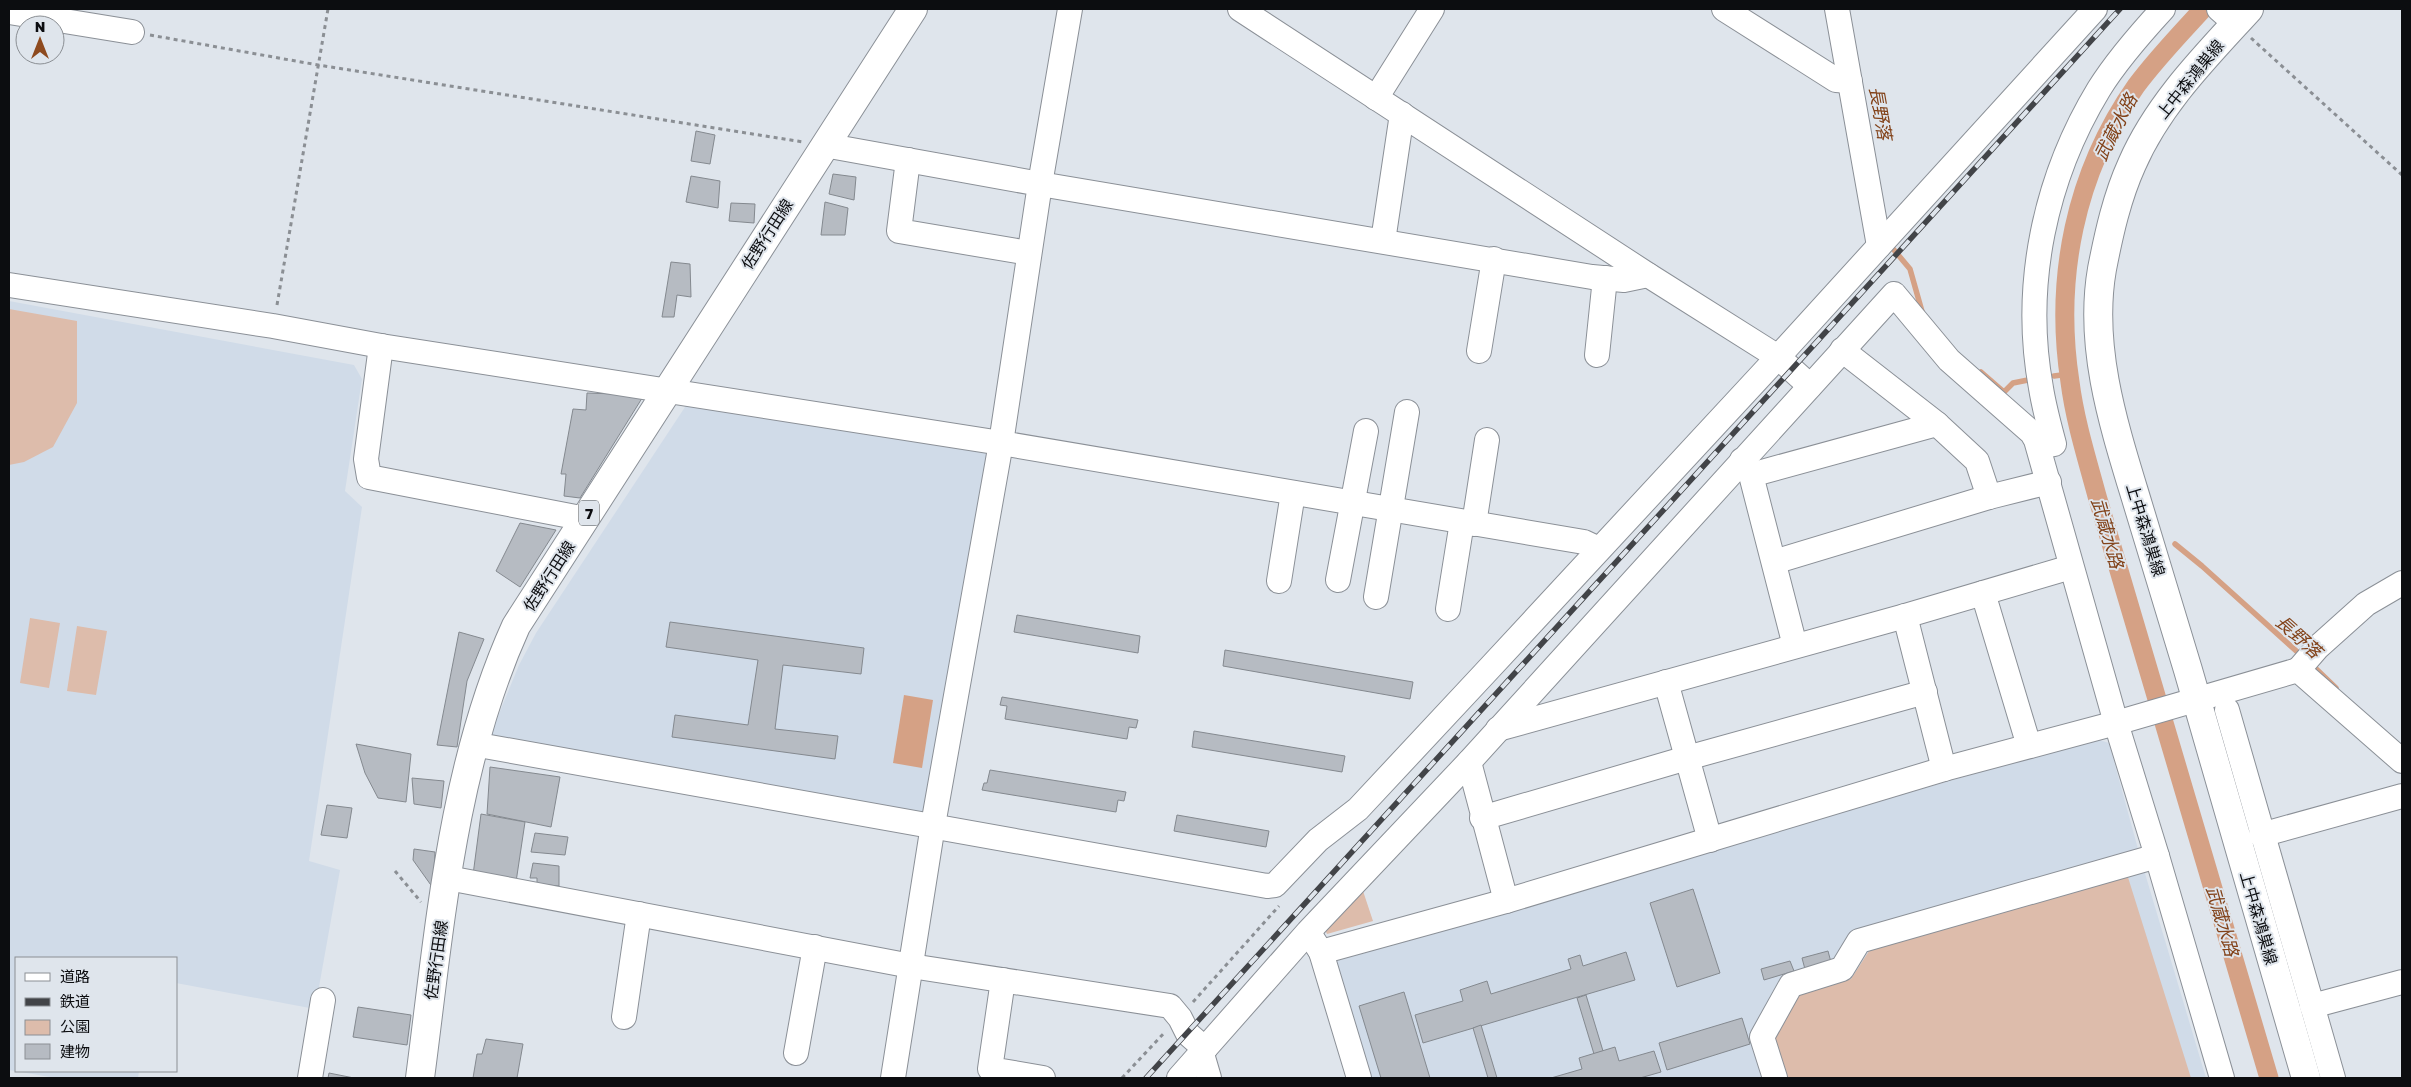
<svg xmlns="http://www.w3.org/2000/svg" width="2411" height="1087" viewBox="0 0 2411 1087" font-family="'Golos Text','Noto Sans JP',sans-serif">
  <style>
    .built { fill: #d0dbe8 }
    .green { fill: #ddbcab }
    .water { fill: #d5a185 }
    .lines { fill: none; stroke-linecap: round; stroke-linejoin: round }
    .stream { stroke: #d5a185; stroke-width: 5.5 }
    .canal { stroke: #d5a185; stroke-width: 19 }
    .building { fill: #b6bbc2; stroke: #84898f }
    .minor-casing { stroke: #8b9097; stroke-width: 26 }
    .major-casing { stroke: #8b9097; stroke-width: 30 }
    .path { stroke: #8b8f94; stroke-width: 3; stroke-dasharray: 4 4; stroke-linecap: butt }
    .minor { stroke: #fff; stroke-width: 24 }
    .major { stroke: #fff; stroke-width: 28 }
    .rail-casing { stroke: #424448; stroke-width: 5.5 }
    .rail { stroke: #dfe5ec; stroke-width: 4; stroke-dasharray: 11; stroke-linecap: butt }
    .labels { text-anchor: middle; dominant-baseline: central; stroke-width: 4; stroke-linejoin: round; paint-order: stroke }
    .shield { fill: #dfe5ec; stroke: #4b4e52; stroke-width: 1 }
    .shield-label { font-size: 15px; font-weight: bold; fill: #0c0d10 }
    .street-label { font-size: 16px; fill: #0c0d10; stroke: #dfe5ec }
    .water-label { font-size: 18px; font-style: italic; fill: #824219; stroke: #dfe5ec }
  </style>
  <rect width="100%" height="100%" fill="#dfe5ec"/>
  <g class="built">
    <path d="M 9,301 L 354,365 L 362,379 L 345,491 L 362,507 L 309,861 L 340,870 L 315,1009 L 176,983 L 176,958 L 16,958 L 16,1071 L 139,1071 L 138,1078 L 56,1078 L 9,1070 Z"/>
    <path d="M 689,401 L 991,450 L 923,812 L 489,738 L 519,665 L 536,633 Z"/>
    <path d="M 2096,739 L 2109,743 L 2141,860 L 2206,1078 L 1369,1078 L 1336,964 L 1337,957 Z"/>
  </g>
  <g class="green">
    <path d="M 9,309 L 77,321 L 77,403 L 53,447 L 24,462 L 9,465 Z"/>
    <path d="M 30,618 L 60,623 L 49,688 L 20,683 Z"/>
    <path d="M 77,626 L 107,631 L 96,695 L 67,691 Z"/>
    <path d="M 2126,871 L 2191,1078 L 1785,1078 L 1772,1038 L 1798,993 L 1851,979 L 1869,951 Z"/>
    <path d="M 1360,882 L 1373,921 L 1327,934 L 1322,923 Z"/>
  </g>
  <path class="water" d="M 904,695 L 933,700 L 922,768 L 893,763 Z"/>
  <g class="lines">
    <g class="stream">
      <path d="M 1889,244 L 1910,269 L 1923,315"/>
      <path d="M 1981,372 L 2004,392 L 2013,383 L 2028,380"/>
      <path d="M 2054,376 L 2069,374"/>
      <path d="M 2175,544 L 2202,566 L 2303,657"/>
      <path d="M 2310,663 L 2336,688"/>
    </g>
    <path class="canal" d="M 2203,9 C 2180,34 2156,59 2136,86 C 2075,173 2054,278 2070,382 C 2075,421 2087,459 2097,496 L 2269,1078"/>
  </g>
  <g class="building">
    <path d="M 696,131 L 715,135 L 710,164 L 691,161 Z"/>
    <path d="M 833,174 L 856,177 L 854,200 L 829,194 Z"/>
    <path d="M 691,176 L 720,181 L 718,208 L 686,202 Z"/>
    <path d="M 825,202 L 848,208 L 845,235 L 821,235 Z"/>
    <path d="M 731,203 L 755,204 L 754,223 L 729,221 Z"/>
    <path d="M 671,262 L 690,264 L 691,297 L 677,295 L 674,317 L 662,317 Z"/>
    <path d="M 587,393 L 644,395 L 580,498 L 564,496 L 566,474 L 561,474 L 573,409 L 586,410 Z"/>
    <path d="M 520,523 L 556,530 L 520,587 L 496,571 Z"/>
    <path d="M 1017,615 L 1140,636 L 1138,653 L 1014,632 Z"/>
    <path d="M 670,622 L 864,648 L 861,674 L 783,665 L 775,729 L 838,736 L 835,759 L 672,737 L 675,715 L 748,725 L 758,660 L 666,647 Z"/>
    <path d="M 459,632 L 484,639 L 467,681 L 457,747 L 437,745 Z"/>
    <path d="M 1225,650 L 1413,682 L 1410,699 L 1223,666 Z"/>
    <path d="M 1002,697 L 1138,720 L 1136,728 L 1129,727 L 1127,739 L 1005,719 L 1007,706 L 1000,705 Z"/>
    <path d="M 1194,731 L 1345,756 L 1342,772 L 1192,747 Z"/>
    <path d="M 356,744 L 411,754 L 406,802 L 378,798 L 365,773 Z"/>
    <path d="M 490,767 L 560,777 L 551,827 L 487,814 Z"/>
    <path d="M 990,770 L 1126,792 L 1124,801 L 1118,800 L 1116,812 L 982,790 L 984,783 L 987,783 Z"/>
    <path d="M 412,778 L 444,781 L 441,808 L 414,804 Z"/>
    <path d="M 327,805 L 352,808 L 347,838 L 321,835 Z"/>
    <path d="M 481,814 L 525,822 L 516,882 L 473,875 Z"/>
    <path d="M 1177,815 L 1269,831 L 1266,847 L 1174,831 Z"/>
    <path d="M 535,833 L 568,837 L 565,855 L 531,852 Z"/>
    <path d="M 414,849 L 435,852 L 433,888 L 413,860 Z"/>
    <path d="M 533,863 L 559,866 L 559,886 L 537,884 L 537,878 L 530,878 Z"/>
    <path d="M 1693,889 L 1720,973 L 1677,987 L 1650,903 Z"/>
    <path d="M 1828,951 L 1832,966 L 1806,973 L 1802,958 Z"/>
    <path d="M 1626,952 L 1635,980 L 1423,1043 L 1415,1015 L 1463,1001 L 1460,990 L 1487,981 L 1491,994 L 1571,969 L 1568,959 L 1580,955 L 1583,966 Z"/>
    <path d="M 1790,961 L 1794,971 L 1764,980 L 1761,969 Z"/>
    <path d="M 1404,992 L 1430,1078 L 1381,1078 L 1359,1006 Z"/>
    <path d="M 1586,995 L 1603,1051 L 1594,1054 L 1577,998 Z"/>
    <path d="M 358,1007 L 411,1015 L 407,1045 L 353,1037 Z"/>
    <path d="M 1742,1018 L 1750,1044 L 1667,1070 L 1659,1043 Z"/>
    <path d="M 1481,1025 L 1497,1078 L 1488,1078 L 1473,1028 Z"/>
    <path d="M 486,1039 L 523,1044 L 517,1078 L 473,1078 L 477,1054 L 482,1054 Z"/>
    <path d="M 1615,1047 L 1619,1061 L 1654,1051 L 1661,1072 L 1640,1078 L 1551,1078 L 1582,1069 L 1579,1058 Z"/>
    <path d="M 329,1073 L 354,1078 L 328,1078 Z"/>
  </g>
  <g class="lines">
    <defs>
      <g id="minor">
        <path d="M 1070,9 L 1040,184 L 1592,277 L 1624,280 L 1648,275"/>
        <path d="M 1240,9 L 1648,275 L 1778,357 L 1810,386"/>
        <path d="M 1724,9 L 1836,80 L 1850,81"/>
        <path d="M 1837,9 L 1879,246"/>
        <path d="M 2219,9 L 2236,24"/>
        <path d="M 9,12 L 132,32"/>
        <path d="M 1376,98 L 1432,9"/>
        <path d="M 824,145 L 1040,184 L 1001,443 L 933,825 L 893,1078"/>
        <path d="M 908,160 L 899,231 L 1029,253"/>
        <path d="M 1383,241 L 1402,114"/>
        <path d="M 9,285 L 273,326 L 381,346 L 1001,443 L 1584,542 L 1599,549"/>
        <path d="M 381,346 L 366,459 L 369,477 L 586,519"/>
        <path d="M 1842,350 L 1937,424 L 1977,461 L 1989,497"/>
        <path d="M 1479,351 L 1494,259"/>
        <path d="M 1597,355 L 1605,278"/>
        <path d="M 2039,447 L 2054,444 C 2049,425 2044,407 2041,388 C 2022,285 2045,178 2099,89 C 2117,60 2140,34 2163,9"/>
        <path d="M 1742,460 L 1751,475 L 1795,646"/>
        <path d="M 1751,475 L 1937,424"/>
        <path d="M 1474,524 L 1487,440"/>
        <path d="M 1774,562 L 1989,497 L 2049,482"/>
        <path d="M 1338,580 L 1366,431"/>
        <path d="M 1279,581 L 1293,493"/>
        <path d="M 1983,593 L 2029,746"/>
        <path d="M 1376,597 L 1407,412"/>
        <path d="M 1448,609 L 1462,522"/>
        <path d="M 1905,616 L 1944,769"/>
        <path d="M 2298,670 L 2318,647 L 2366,604 L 2402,583"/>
        <path d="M 1666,682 L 1710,840"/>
        <path d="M 2227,710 L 2333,1078"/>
        <path d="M 1498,729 L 1905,616 L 2071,567"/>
        <path d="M 473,744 L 1267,886 L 1275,885 L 1318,840 L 1358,809 L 1485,673 L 1778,357 L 2095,9"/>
        <path d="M 1469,762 L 1506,901"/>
        <path d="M 1482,818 L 1687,758 L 1925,692"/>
        <path d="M 2261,835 L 2402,796"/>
        <path d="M 448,878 L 911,966 L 1170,1006 L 1180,1018 L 1188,1034 L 1205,1049"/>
        <path d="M 1312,938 L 1321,952 L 1359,1078"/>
        <path d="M 1321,952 L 1506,901 L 1944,769 L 2116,723 L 2298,670 L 2402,761"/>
        <path d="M 1003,980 L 990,1069 L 1043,1078"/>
        <path d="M 2312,1006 L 2402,982"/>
        <path d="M 624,1017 L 639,914"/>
        <path d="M 796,1053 L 815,947"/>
        <path d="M 1202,1054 L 1209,1078"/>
        <path d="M 310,1078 L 323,1000"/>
        <path d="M 1179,1078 L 1308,932 L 1469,762 L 1894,294 L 1949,360 L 2032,433 L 2036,440 L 2116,723 L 2157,856 L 2222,1078"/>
        <path d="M 1775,1078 L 1762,1037 L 1791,985 L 1842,969 L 1859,941 L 2157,856"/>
      </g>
      <g id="major">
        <path d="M 2249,9 C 2206,56 2158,104 2132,164 C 2117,197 2109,233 2102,269 C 2088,349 2115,429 2138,505 C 2155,560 2171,615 2188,670 C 2228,806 2266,942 2306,1078"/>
        <path d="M 420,1078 C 440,926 452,767 516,626 L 913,9"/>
      </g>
    </defs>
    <use href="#minor" class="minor-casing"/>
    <use href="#major" class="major-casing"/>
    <g class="path">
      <path d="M 150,35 L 318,65 L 803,142"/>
      <path d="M 2251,38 L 2402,175"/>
      <path d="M 277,305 L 328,9"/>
      <path d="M 395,871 L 421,902"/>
      <path d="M 1193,1002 L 1279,906"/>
      <path d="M 1122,1078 L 1165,1032"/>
    </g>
    <use href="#minor" class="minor"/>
    <use href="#major" class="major"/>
    <defs>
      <path id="rail" d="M 1146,1078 L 2120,9"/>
    </defs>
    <use href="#rail" class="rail-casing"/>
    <use href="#rail" class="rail"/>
  </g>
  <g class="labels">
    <rect class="shield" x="579" y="500.5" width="20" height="25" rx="4"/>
    <g class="shield-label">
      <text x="589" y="513">7</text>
    </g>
    <g class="street-label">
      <text transform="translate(2190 79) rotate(-51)">上中森鴻巣線</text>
      <text transform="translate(767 234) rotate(-57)">佐野行田線</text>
      <text transform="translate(2146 530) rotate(73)">上中森鴻巣線</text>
      <text transform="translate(549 576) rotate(-57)">佐野行田線</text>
      <text transform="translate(2259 918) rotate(74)">上中森鴻巣線</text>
      <text transform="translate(436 960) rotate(-82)">佐野行田線</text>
    </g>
    <g class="water-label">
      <text transform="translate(1881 113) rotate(80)">長野落</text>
      <text transform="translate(2115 127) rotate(-63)">武蔵水路</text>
      <text transform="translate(2108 533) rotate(74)">武蔵水路</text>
      <text transform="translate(2299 636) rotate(42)">長野落</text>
      <text transform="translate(2223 921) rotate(74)">武蔵水路</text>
    </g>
  </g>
  <rect width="2411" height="1087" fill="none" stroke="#0c0d10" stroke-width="20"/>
  <rect x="15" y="957" width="162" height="115" fill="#dfe5ec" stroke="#8b8f94"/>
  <rect x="25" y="973" width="25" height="8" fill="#ffffff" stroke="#8b8f94"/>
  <text x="60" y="982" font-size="15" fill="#0c0d10">道路</text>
  <rect x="25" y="998" width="25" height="8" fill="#424448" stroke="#8b8f94"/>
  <text x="60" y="1007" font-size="15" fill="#0c0d10">鉄道</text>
  <rect x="25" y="1020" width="25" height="15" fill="#ddbcab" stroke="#8b8f94"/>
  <text x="60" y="1032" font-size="15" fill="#0c0d10">公園</text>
  <rect x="25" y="1044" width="25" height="15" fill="#b6bbc2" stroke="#8b8f94"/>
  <text x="60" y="1057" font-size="15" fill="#0c0d10">建物</text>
  <g transform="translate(40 40)"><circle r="24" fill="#dfe5ec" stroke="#8b8f94"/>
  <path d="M0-4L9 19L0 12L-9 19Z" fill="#8e4a1e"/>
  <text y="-8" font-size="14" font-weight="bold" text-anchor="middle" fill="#0c0d10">N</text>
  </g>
</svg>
